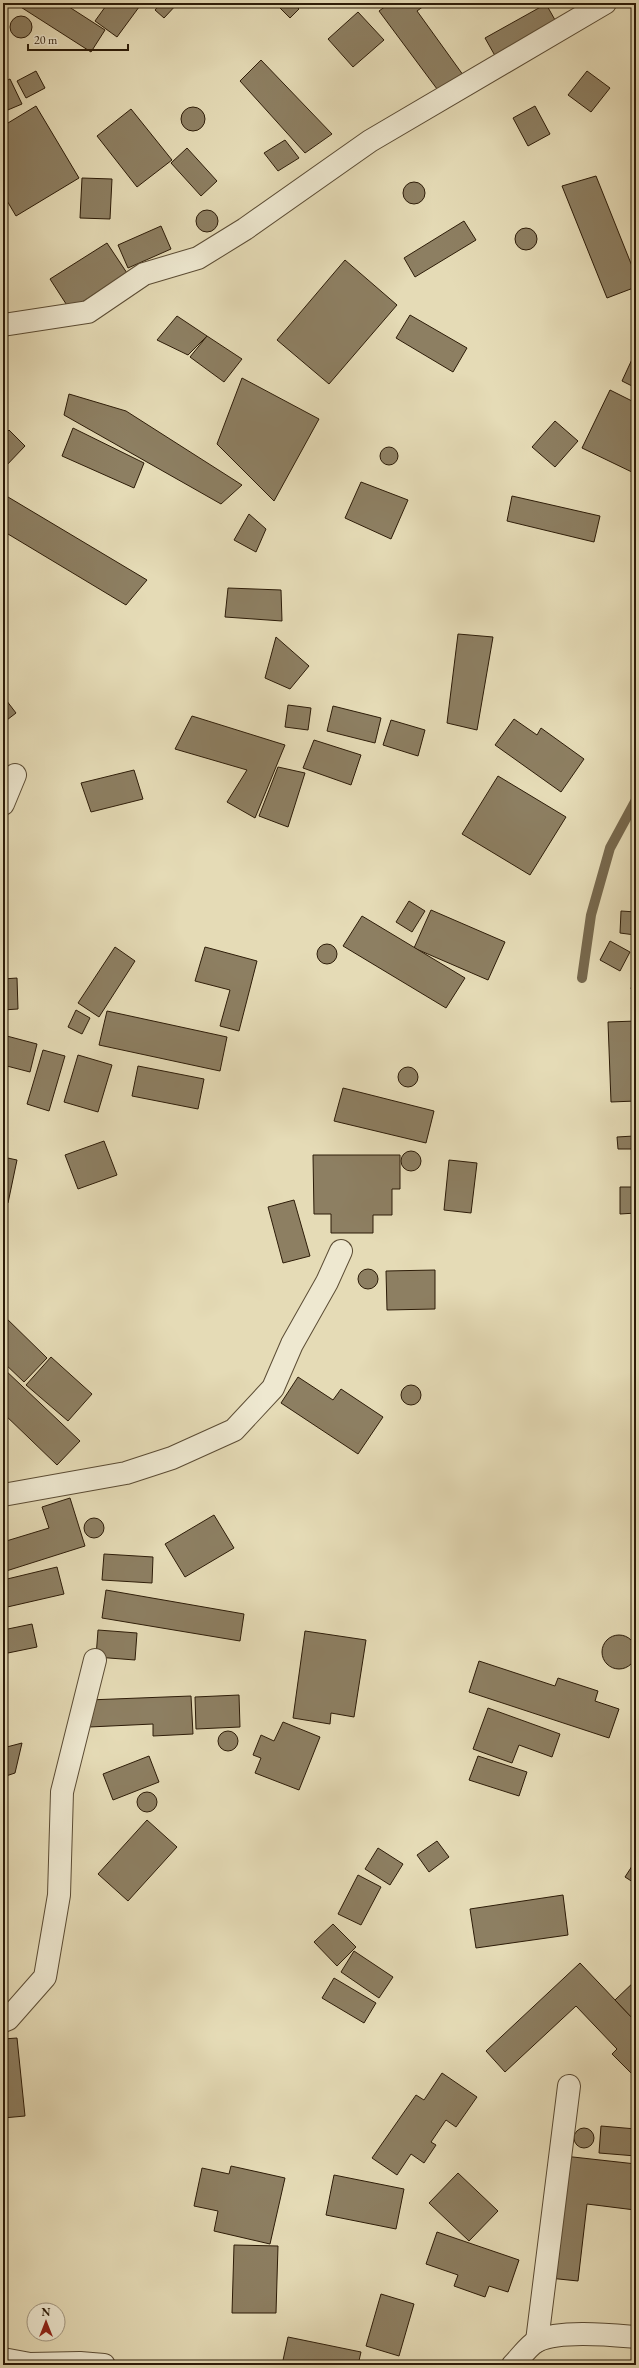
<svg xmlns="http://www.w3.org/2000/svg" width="639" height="2368" viewBox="0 0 639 2368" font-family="'EB Garamond',serif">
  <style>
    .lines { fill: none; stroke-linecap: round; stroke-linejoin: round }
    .stream { stroke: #76684d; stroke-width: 10 }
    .building { fill: #8d7f62; stroke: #2d1c08 }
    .minor-casing { stroke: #5b4c34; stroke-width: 24 }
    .minor { stroke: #eee8d0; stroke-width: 22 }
  </style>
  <rect width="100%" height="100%" fill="#e5dbb6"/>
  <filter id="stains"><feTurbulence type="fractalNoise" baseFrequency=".005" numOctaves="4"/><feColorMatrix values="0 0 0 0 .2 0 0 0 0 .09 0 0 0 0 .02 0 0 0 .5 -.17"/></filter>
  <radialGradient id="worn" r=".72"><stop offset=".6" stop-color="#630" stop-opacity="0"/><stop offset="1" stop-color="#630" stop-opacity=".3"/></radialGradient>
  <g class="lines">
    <path class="stream" d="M 582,978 L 591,915 L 610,848 L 636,800"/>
  </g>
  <g class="building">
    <path d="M 63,3 L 105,30 L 91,52 L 16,4 Z"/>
    <path d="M 108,3 L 142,3 L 117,37 L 95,21 Z"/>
    <path d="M 161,3 L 178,3 L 164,18 L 155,10 Z"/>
    <path d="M 285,3 L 293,3 L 299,9 L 290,18 L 280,8 Z"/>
    <path d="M 390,3 L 428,3 L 417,11 L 466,79 L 443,97 L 379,11 Z"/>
    <path d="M 546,4 L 559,27 L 498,61 L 485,38 Z"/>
    <path d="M 358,12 L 384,40 L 353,67 L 328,39 Z"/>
    <circle cx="21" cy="27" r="11"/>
    <path d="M 261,60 L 332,134 L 305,153 L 240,81 Z"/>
    <path d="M 36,71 L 45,88 L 26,98 L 17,81 Z"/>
    <path d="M 587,71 L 610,88 L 591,112 L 568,95 Z"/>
    <path d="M 10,79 L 22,104 L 3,112 L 3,82 Z"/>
    <path d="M 36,106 L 79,178 L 16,216 L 3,194 L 3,126 Z"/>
    <path d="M 535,106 L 550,134 L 528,146 L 513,118 Z"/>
    <circle cx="193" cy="119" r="12"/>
    <path d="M 131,109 L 172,160 L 137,187 L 97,136 Z"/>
    <path d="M 285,140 L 299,158 L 278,171 L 264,153 Z"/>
    <path d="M 187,148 L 217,181 L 201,196 L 171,163 Z"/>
    <path d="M 596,176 L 636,276 L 636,287 L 607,298 L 562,186 Z"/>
    <path d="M 82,178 L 112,179 L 110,219 L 80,218 Z"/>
    <circle cx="414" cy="193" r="11"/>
    <circle cx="207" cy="221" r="11"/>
    <path d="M 464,221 L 476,240 L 415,277 L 404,258 Z"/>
    <path d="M 161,226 L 171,249 L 128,268 L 118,245 Z"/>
    <circle cx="526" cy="239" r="11"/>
    <path d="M 107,243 L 127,273 L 70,310 L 50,279 Z"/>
    <path d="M 345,260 L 397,305 L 329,384 L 277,340 Z"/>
    <path d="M 410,315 L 467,348 L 453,372 L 396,338 Z"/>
    <path d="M 177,316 L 207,336 L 188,355 L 157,340 Z"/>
    <path d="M 207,336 L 242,359 L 224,382 L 190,357 Z"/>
    <path d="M 634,355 L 636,356 L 636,388 L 622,381 Z"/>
    <path d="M 242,378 L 319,419 L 274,501 L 217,444 Z"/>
    <path d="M 610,390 L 636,403 L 636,474 L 582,448 Z"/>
    <path d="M 69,394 L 126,411 L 242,485 L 221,504 L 64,415 Z"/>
    <path d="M 555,421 L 578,441 L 555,467 L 532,447 Z"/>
    <path d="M 73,428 L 144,463 L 134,488 L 62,456 Z"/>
    <path d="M 9,430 L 25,446 L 3,469 L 3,436 Z"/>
    <circle cx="389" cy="456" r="9"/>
    <path d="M 361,482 L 408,500 L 391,539 L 345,518 Z"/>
    <path d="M 3,494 L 147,580 L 126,605 L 3,531 Z"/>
    <path d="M 512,496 L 600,516 L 594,542 L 507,521 Z"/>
    <path d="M 249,514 L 266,529 L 256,552 L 234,540 Z"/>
    <path d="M 228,588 L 281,590 L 282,621 L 225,617 Z"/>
    <path d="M 458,634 L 493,637 L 477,730 L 447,723 Z"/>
    <path d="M 276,637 L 309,666 L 290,689 L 265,678 Z"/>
    <path d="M 3,696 L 16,713 L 3,723 Z"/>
    <path d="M 288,705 L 311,708 L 308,730 L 285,727 Z"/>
    <path d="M 333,706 L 381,718 L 375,743 L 327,731 Z"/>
    <path d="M 192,716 L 285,745 L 255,818 L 227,802 L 247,770 L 175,749 Z"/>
    <path d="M 514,719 L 537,735 L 541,728 L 584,759 L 561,792 L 495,745 Z"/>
    <path d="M 391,720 L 425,730 L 418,756 L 383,745 Z"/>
    <path d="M 314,740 L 361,755 L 351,785 L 303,768 Z"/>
    <path d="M 278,767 L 305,773 L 288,827 L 259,816 Z"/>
    <path d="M 134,770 L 143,799 L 91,812 L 81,783 Z"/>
    <path d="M 498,776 L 566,817 L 530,875 L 462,834 Z"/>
    <path d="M 409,901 L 425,911 L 412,932 L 396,922 Z"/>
    <path d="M 431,910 L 505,942 L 488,980 L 414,948 Z"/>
    <path d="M 621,911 L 636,912 L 635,935 L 620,933 Z"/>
    <path d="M 362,916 L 465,978 L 446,1008 L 343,946 Z"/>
    <path d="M 610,941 L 630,952 L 620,971 L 600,960 Z"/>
    <circle cx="327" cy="954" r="10"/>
    <path d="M 115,947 L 135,961 L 99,1017 L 78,1003 Z"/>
    <path d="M 205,947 L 257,961 L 239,1031 L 220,1026 L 230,990 L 195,981 Z"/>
    <path d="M 636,967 L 636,990 L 631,989 Z"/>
    <path d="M 17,978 L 18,1009 L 3,1010 L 3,979 Z"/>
    <path d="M 76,1010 L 90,1018 L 82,1034 L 68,1027 Z"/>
    <path d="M 107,1011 L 227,1037 L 220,1071 L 99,1045 Z"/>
    <path d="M 636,1021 L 636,1101 L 611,1102 L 608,1022 Z"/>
    <path d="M 3,1035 L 37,1044 L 30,1072 L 3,1065 Z"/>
    <path d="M 43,1050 L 65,1056 L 49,1111 L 27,1104 Z"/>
    <path d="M 78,1055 L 112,1065 L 98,1112 L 64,1102 Z"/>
    <path d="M 138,1066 L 204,1079 L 198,1109 L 132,1096 Z"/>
    <circle cx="408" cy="1077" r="10"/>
    <path d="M 343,1088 L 434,1111 L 426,1143 L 334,1121 Z"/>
    <path d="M 634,1136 L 634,1149 L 618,1149 L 617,1137 Z"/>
    <path d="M 104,1141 L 117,1175 L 78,1189 L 65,1155 Z"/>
    <circle cx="411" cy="1161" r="10"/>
    <path d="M 313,1155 L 400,1155 L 400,1189 L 392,1189 L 392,1215 L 373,1215 L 373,1233 L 331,1233 L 331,1214 L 314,1214 Z"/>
    <path d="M 3,1157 L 17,1160 L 8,1203 L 3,1202 Z"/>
    <path d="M 449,1160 L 477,1163 L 471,1213 L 444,1210 Z"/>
    <path d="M 620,1187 L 636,1187 L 636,1213 L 620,1214 Z"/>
    <path d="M 294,1200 L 310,1256 L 283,1263 L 268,1207 Z"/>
    <circle cx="368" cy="1279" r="10"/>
    <path d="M 435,1270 L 435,1309 L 387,1310 L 386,1271 Z"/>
    <path d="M 3,1315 L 47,1358 L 24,1382 L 3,1362 Z"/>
    <path d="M 51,1357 L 92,1394 L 68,1421 L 26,1385 Z"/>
    <path d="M 3,1368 L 80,1441 L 57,1465 L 3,1413 Z"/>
    <path d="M 298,1377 L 333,1400 L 341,1389 L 383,1417 L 358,1454 L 281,1403 Z"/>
    <circle cx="411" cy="1395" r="10"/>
    <path d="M 70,1498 L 85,1546 L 3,1572 L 3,1542 L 49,1528 L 42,1507 Z"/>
    <path d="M 214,1515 L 234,1548 L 185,1577 L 165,1544 Z"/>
    <circle cx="94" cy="1528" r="10"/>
    <path d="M 104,1554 L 153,1557 L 152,1583 L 102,1580 Z"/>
    <path d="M 57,1567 L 64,1594 L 3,1608 L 3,1580 Z"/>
    <path d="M 106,1590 L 244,1614 L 240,1641 L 102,1618 Z"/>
    <path d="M 32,1624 L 37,1647 L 3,1654 L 3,1630 Z"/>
    <path d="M 98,1630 L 137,1633 L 135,1660 L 96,1657 Z"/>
    <path d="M 305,1631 L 366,1640 L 354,1717 L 331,1713 L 330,1724 L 293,1718 Z"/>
    <circle cx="619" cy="1652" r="17"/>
    <path d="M 479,1661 L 555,1686 L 558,1678 L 598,1691 L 595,1701 L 619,1709 L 609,1738 L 469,1692 Z"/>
    <path d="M 239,1695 L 240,1727 L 196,1729 L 195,1697 Z"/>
    <path d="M 191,1696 L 193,1734 L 153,1736 L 153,1724 L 89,1727 L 88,1700 Z"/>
    <path d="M 488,1708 L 560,1734 L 552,1757 L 519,1745 L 512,1763 L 473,1749 Z"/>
    <path d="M 283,1722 L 320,1737 L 299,1790 L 255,1773 L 261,1758 L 253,1755 L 261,1735 L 274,1741 Z"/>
    <circle cx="228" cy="1741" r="10"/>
    <path d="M 22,1743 L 15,1773 L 3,1777 L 3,1748 Z"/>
    <path d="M 149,1756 L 159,1782 L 113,1800 L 103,1774 Z"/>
    <path d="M 478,1756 L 527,1772 L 519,1796 L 469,1780 Z"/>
    <circle cx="147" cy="1802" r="10"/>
    <path d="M 147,1820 L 177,1847 L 128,1901 L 98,1874 Z"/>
    <path d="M 437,1841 L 449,1857 L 429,1872 L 417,1855 Z"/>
    <path d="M 378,1848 L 403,1864 L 390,1885 L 365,1869 Z"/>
    <path d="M 636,1860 L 636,1884 L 625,1877 Z"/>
    <path d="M 358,1875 L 381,1887 L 361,1925 L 338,1914 Z"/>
    <path d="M 563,1895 L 568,1935 L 476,1948 L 470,1909 Z"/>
    <path d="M 333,1924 L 356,1947 L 337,1966 L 314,1942 Z"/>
    <path d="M 354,1951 L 393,1977 L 379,1998 L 341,1972 Z"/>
    <path d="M 580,1963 L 636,2022 L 636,2078 L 612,2054 L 617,2049 L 576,2006 L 505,2072 L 486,2051 Z"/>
    <path d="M 334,1978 L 376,2003 L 364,2023 L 322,1998 Z"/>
    <path d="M 636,1980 L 636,2022 L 615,2000 Z"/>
    <path d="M 17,2038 L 25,2116 L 3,2118 L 3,2039 Z"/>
    <path d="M 442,2073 L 477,2097 L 456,2127 L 446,2120 L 431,2142 L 436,2145 L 424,2163 L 411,2154 L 397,2175 L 372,2158 L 416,2095 L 424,2100 Z"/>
    <path d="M 601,2126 L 636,2129 L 636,2156 L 599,2153 Z"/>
    <circle cx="584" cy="2138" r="10"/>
    <path d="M 564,2156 L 636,2164 L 635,2210 L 587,2204 L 578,2281 L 549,2278 Z"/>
    <path d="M 231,2166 L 285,2178 L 270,2244 L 214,2231 L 218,2211 L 194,2206 L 202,2168 L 229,2174 Z"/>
    <path d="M 458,2173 L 498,2211 L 469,2241 L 429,2203 Z"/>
    <path d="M 334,2175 L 404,2189 L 396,2229 L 326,2215 Z"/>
    <path d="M 437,2232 L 519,2260 L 508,2292 L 489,2286 L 485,2297 L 454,2286 L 458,2275 L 426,2264 Z"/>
    <path d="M 234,2245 L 278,2246 L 276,2313 L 232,2313 Z"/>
    <path d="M 381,2294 L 414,2304 L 399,2356 L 366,2346 Z"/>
    <path d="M 288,2337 L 361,2352 L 358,2365 L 282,2365 Z"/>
  </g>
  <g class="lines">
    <defs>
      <g id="minor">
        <path d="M 3,325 L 88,312 L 144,274 L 198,258 L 245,229 L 370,141 L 605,3"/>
        <path d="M 3,804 L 15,775"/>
        <path d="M 3,1495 L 126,1473 L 172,1458 L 234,1430 L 273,1388 L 292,1344 L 327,1282 L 341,1251"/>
        <path d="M 3,2021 L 8,2019 L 45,1977 L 59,1895 L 62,1792 L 95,1660"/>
        <path d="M 537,2341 L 569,2086"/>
        <path d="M 3,2359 L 30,2364 L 80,2363 L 104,2365"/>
        <path d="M 513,2365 C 520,2358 529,2345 537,2341 C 560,2330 611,2335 636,2337"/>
      </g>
    </defs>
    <use href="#minor" class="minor-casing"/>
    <use href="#minor" class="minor"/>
  </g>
  <rect width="639" height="2368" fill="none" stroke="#e5dbb6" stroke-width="16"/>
  <rect x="4" y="4" width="631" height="2360" fill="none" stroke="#2d1c08" stroke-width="2"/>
  <rect x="8" y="8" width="623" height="2352" fill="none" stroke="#2d1c08"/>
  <g transform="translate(46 2322)"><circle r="19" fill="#eee8d0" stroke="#a19680"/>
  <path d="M0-3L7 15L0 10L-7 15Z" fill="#8f2418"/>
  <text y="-6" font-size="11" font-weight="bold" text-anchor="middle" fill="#2d1c08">N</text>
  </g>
  <path d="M28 44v6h100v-6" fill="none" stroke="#2d1c08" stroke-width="2"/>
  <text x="34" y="44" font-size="12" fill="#2d1c08" stroke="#eee8d0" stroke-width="3" paint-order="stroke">20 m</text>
  <rect width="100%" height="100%" filter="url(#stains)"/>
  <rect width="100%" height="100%" fill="url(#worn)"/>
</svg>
